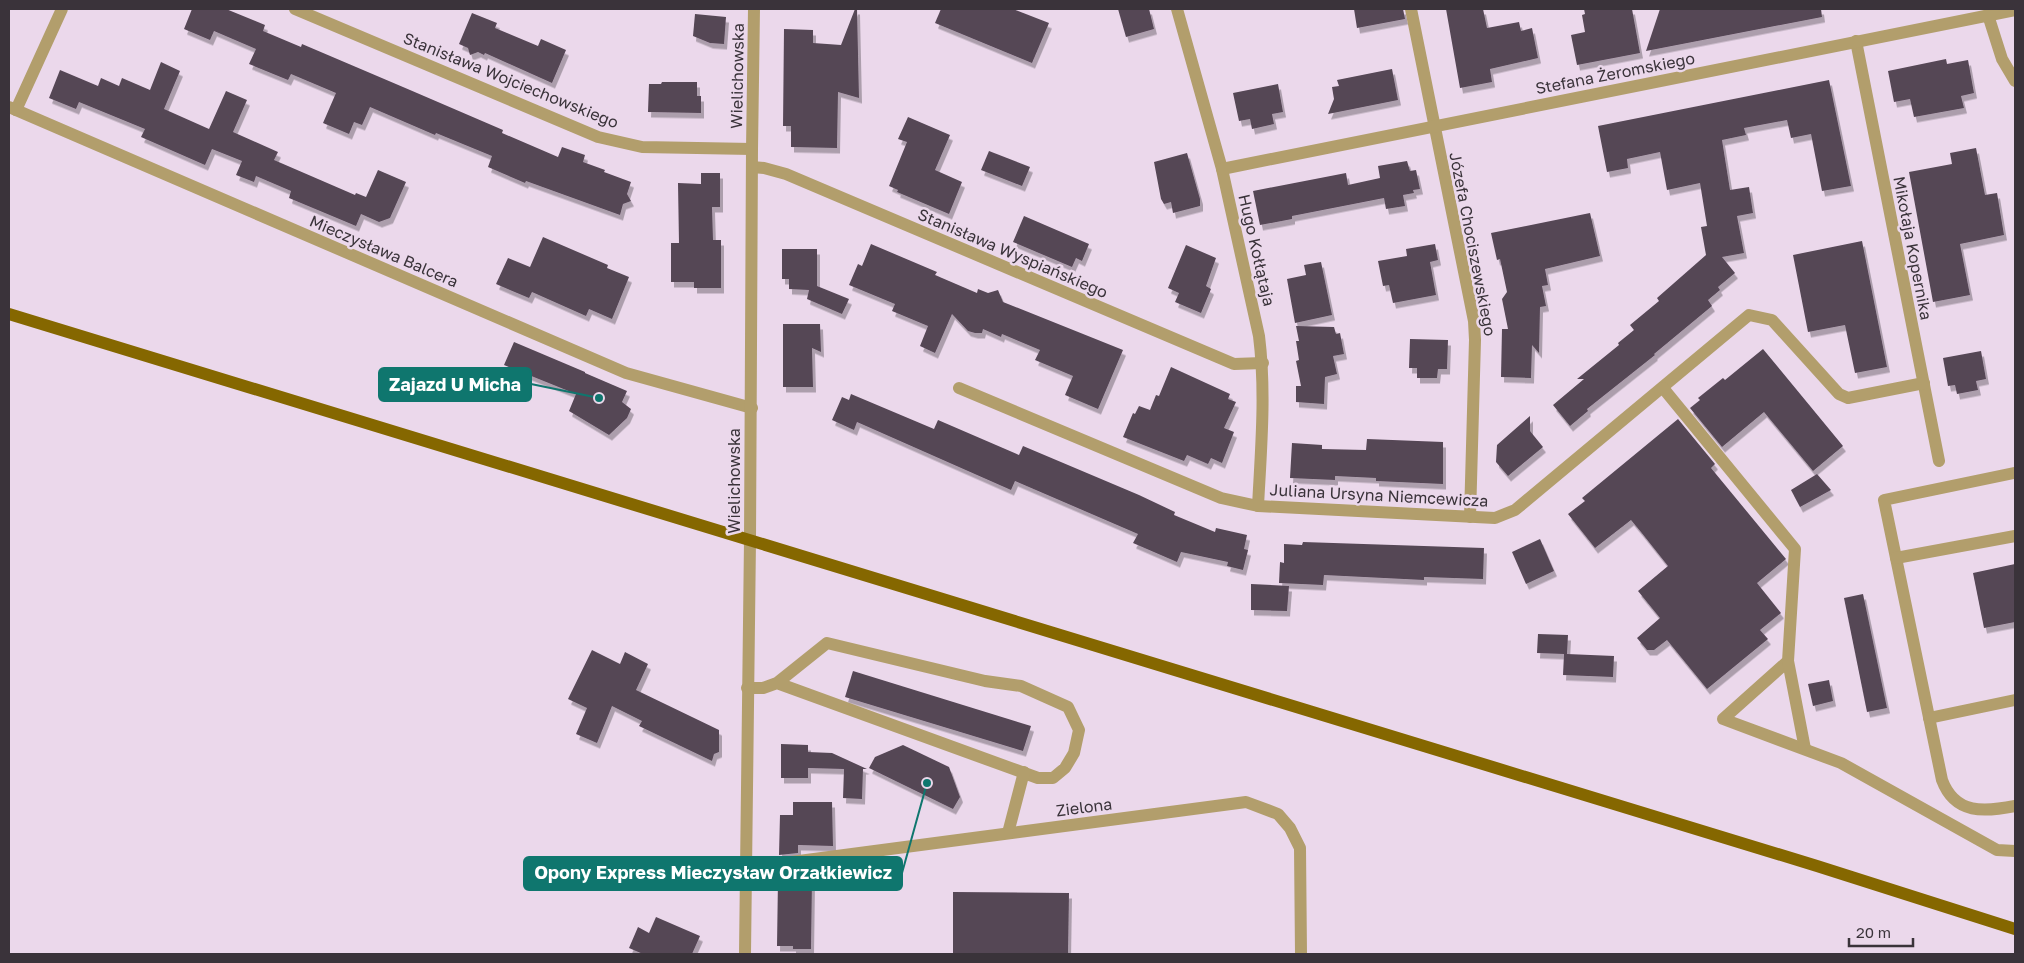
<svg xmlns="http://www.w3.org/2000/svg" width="2024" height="963" viewBox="0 0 2024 963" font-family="'Golos Text',sans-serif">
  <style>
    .building { fill: #554655; filter: url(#shadow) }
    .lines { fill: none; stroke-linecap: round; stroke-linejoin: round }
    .minor { stroke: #b29e6c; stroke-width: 12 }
    .major { stroke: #856700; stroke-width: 12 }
    .labels { text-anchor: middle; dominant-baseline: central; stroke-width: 5; stroke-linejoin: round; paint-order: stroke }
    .street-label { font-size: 16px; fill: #3a333a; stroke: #ebd8eb }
    .leader { fill: none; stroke: #0f766e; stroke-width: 2 }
    .callout-dot { fill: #0f766e; stroke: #ebd8eb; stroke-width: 2 }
    .callout { fill: #0f766e; stroke: #0f766e; stroke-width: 2 }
    .callout-label { font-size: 18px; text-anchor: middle; font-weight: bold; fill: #fff }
  </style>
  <defs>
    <filter id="shadow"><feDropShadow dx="3" dy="5.5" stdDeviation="0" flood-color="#0004"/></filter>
  </defs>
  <rect width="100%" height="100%" fill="#ebd8eb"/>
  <g class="building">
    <path d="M 192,9 L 226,9 L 265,25 L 263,31 L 301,47 L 302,44 L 410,90 L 503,130 L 502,133 L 558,157 L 562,147 L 585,155 L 583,162 L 605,170 L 604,172 L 631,182 L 627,194 L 631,201 L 623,204 L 620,215 L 526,181 L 525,183 L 488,167 L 492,156 L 436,133 L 435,135 L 370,107 L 362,125 L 354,122 L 349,134 L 323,123 L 336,93 L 291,74 L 288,80 L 249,64 L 256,49 L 214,31 L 210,40 L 184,29 Z"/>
    <path d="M 855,9 L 857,9 L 859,98 L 838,92 L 837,148 L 791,147 L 791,126 L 783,126 L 784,29 L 813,30 L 813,43 L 841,45 Z"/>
    <path d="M 941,9 L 1013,9 L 1049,23 L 1032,63 L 935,23 Z"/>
    <path d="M 1118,9 L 1149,9 L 1154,29 L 1126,37 Z"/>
    <path d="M 1354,9 L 1403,9 L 1405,19 L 1357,28 Z"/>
    <path d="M 1446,9 L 1483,9 L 1487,28 L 1519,22 L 1521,31 L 1532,28 L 1538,58 L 1490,69 L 1492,82 L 1460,88 Z"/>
    <path d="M 1584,9 L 1632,9 L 1640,53 L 1577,65 L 1571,35 L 1585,32 L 1582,15 L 1585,14 Z"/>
    <path d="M 1660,9 L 1821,9 L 1822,17 L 1646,51 Z"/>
    <path d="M 472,13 L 497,23 L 495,28 L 538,46 L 541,39 L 566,50 L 552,83 L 485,53 L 484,55 L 478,52 L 470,55 L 468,48 L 459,44 Z"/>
    <path d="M 695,14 L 726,17 L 724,44 L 710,43 L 693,36 Z"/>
    <path d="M 1946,59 L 1947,64 L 1968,60 L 1974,93 L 1961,96 L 1964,108 L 1914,117 L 1910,99 L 1894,102 L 1888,71 Z"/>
    <path d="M 161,62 L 180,71 L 164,109 L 209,129 L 226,91 L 247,100 L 233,132 L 278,152 L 274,160 L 355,195 L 356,193 L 366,197 L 378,170 L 406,182 L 390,218 L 379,222 L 361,214 L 356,226 L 289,198 L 291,191 L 256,176 L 254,182 L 236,175 L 242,161 L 212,149 L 205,165 L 141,137 L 145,129 L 79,102 L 76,109 L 49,98 L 60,70 L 98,86 L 101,78 L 119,86 L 122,78 L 150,90 Z"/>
    <path d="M 1392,69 L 1398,100 L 1328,114 L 1334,99 L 1332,87 L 1339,86 L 1337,80 Z"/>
    <path d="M 1829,80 L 1851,186 L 1822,191 L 1811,134 L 1791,138 L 1787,120 L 1744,128 L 1746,135 L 1722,140 L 1730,190 L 1749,187 L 1753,213 L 1737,216 L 1744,253 L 1722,257 L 1735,273 L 1718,287 L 1720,290 L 1708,300 L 1712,306 L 1654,354 L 1655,355 L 1587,409 L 1588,411 L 1570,426 L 1553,405 L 1584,379 L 1577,379 L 1619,345 L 1618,343 L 1634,330 L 1630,325 L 1659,301 L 1657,298 L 1706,255 L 1701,227 L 1707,226 L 1700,183 L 1667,190 L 1660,152 L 1627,159 L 1628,168 L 1607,172 L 1598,126 Z"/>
    <path d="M 662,82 L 697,82 L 697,96 L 701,96 L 701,113 L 648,112 L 649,84 L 661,84 Z"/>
    <path d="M 1278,84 L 1283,112 L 1272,114 L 1274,124 L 1252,129 L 1250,119 L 1239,121 L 1233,93 Z"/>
    <path d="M 908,117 L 950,135 L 935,170 L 962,182 L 949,214 L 897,192 L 898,190 L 889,186 L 907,142 L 898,139 Z"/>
    <path d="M 1976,148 L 1985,195 L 1997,193 L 2004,235 L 1960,244 L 1970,295 L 1933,302 L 1909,172 L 1952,164 L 1950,153 Z"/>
    <path d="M 989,151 L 1030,167 L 1022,186 L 981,170 Z"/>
    <path d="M 1187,153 L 1200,199 L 1200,206 L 1173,213 L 1171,202 L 1164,204 L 1161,199 L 1154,162 Z"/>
    <path d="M 1407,161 L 1410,171 L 1416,170 L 1420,189 L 1413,190 L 1414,193 L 1403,195 L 1405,206 L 1386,209 L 1384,198 L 1292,216 L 1292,219 L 1260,225 L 1253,191 L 1346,173 L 1348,185 L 1380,178 L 1378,166 Z"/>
    <path d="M 701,173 L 720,173 L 720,207 L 712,207 L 713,240 L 721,240 L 721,288 L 694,288 L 694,282 L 671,282 L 671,243 L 679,243 L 678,183 L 701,184 Z"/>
    <path d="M 1590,213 L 1600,256 L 1545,269 L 1548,285 L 1542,286 L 1546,306 L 1540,307 L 1539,353 L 1532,345 L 1531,378 L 1501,377 L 1502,329 L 1508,329 L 1502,299 L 1507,292 L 1500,259 L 1497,260 L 1491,233 Z"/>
    <path d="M 1024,216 L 1089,244 L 1082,261 L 1076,258 L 1072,267 L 1013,242 Z"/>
    <path d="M 543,237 L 608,265 L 607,268 L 629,277 L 612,319 L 589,309 L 586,316 L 532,292 L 529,298 L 496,284 L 508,258 L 530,267 Z"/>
    <path d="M 1862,241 L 1887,367 L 1855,373 L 1845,325 L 1808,332 L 1793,255 Z"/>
    <path d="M 871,244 L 937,272 L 935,275 L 977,293 L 978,289 L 988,293 L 998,290 L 1003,302 L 1123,350 L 1098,409 L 1065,395 L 1073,376 L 1035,360 L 1040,350 L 1002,334 L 1001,337 L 983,329 L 982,333 L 975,333 L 968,331 L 952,314 L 935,353 L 920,346 L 928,326 L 892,311 L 895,304 L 849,285 L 858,264 L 862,266 Z"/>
    <path d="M 1435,244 L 1438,260 L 1430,262 L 1436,295 L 1393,303 L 1389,285 L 1383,286 L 1378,261 L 1407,256 L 1406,249 Z"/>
    <path d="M 1186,245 L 1216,258 L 1206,286 L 1211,289 L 1201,313 L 1175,302 L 1179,293 L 1168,288 Z"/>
    <path d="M 782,249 L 817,249 L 817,286 L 849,299 L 842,314 L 807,299 L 809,290 L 789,289 L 789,279 L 782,279 Z"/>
    <path d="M 1321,262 L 1332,315 L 1295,323 L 1287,279 L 1306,275 L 1304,265 Z"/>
    <path d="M 783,324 L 820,324 L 821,352 L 812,348 L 813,387 L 783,387 Z"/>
    <path d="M 1296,326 L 1334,327 L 1336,334 L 1340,333 L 1344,354 L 1333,356 L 1337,374 L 1325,377 L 1324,404 L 1296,402 L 1296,386 L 1301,386 L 1296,361 L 1299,360 L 1296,341 L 1299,341 Z"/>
    <path d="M 1410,339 L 1448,340 L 1447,369 L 1438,369 L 1437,378 L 1417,378 L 1417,368 L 1409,368 Z"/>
    <path d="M 514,342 L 585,372 L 585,373 L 627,391 L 622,402 L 631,409 L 627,418 L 609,435 L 569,411 L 576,394 L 504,365 Z"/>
    <path d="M 1763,349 L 1843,446 L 1813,471 L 1764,412 L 1722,447 L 1690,408 L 1700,400 L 1698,398 L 1723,378 L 1725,380 Z"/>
    <path d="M 1981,351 L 1986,379 L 1976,381 L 1978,390 L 1957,394 L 1955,385 L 1948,386 L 1943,358 Z"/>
    <path d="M 1171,367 L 1230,394 L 1228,399 L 1236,402 L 1224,428 L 1234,432 L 1222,463 L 1211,458 L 1208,464 L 1187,455 L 1184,461 L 1123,437 L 1133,413 L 1135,414 L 1139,406 L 1150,410 L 1156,395 L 1159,396 Z"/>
    <path d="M 851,394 L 934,429 L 938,420 L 1019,455 L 1023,446 L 1139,495 L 1175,512 L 1174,515 L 1215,532 L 1216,528 L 1247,535 L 1244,549 L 1248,550 L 1243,570 L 1227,566 L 1228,562 L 1181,552 L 1177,562 L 1133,543 L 1138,534 L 1015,481 L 1011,490 L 857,422 L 854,430 L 832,420 L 842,397 L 849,400 Z"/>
    <path d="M 1530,416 L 1530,431 L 1543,447 L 1508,476 L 1496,462 L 1497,445 Z"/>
    <path d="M 1678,419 L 1715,464 L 1711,468 L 1786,559 L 1757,583 L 1781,613 L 1760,630 L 1768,639 L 1707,689 L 1667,640 L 1654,650 L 1647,650 L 1637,638 L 1660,618 L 1638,591 L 1668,566 L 1641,532 L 1631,520 L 1595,548 L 1568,514 L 1585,501 L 1582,498 Z"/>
    <path d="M 1367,439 L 1443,442 L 1443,484 L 1376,481 L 1376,478 L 1335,476 L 1335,480 L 1290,478 L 1292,443 L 1322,445 L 1322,449 L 1366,450 Z"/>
    <path d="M 1817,474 L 1831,490 L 1800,507 L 1791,490 Z"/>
    <path d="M 1540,539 L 1554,571 L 1526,584 L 1512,552 Z"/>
    <path d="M 1303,542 L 1484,548 L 1483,579 L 1424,577 L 1424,580 L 1324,575 L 1323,585 L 1279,583 L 1280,562 L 1284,563 L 1284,544 L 1302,545 Z"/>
    <path d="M 2015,564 L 2015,622 L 1984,628 L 1973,573 Z"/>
    <path d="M 1251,584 L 1289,586 L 1287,611 L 1251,610 Z"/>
    <path d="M 1863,594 L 1887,708 L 1867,712 L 1844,598 Z"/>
    <path d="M 1538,634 L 1568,635 L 1567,654 L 1614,656 L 1613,677 L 1563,675 L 1564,654 L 1537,653 Z"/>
    <path d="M 592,650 L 620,664 L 625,652 L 648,664 L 636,690 L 719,730 L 719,752 L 714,754 L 712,761 L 639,726 L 642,721 L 612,706 L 597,743 L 576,734 L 587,708 L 568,699 Z"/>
    <path d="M 853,671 L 1031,726 L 1023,751 L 845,697 Z"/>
    <path d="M 1829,680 L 1833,701 L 1813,706 L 1808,684 Z"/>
    <path d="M 781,744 L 808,745 L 808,752 L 832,753 L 867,769 L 863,769 L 862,799 L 843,798 L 844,769 L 808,768 L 808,778 L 781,778 Z"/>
    <path d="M 903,745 L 949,767 L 960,797 L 953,809 L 869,768 L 875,757 Z"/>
    <path d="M 793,802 L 832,802 L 833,846 L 798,845 L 798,853 L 779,855 L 780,815 L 793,815 Z"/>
    <path d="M 798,869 L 798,879 L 812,880 L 811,949 L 793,949 L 793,946 L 777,946 L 778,879 L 779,879 L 779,872 Z"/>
    <path d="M 953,892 L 1069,893 L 1068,954 L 953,954 Z"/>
    <path d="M 656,917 L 700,936 L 692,954 L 643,954 L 629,948 L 638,927 L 649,933 Z"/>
  </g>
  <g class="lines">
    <g class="minor">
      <path d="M 295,9 L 598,137 L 642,147 L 752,149"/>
      <path d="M 1177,9 L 1222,169 L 1259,336 C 1266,392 1261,449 1258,506"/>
      <path d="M 1411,9 L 1474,321 L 1475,340 L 1470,517"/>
      <path d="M 1988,15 L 2002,59 L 2015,81"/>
      <path d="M 1856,41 L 1939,461"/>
      <path d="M 9,107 L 626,373 L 752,408"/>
      <path d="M 16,110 L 62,9"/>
      <path d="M 752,167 L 764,168 L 786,174 L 1234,364 L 1263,363"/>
      <path d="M 1222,169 L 2015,10"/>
      <path d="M 959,388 L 1221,498 L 1258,506 L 1495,518 L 1515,510 L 1749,315 L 1772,320 L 1839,394 L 1848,398 L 1924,383"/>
      <path d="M 1663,388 L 1795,549 L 1788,661 L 1723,719 L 1841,763 L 1997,850 L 2015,851"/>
      <path d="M 2014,473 L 1884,500 L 1942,780 C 1955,815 1985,812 2015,806"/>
      <path d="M 1896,558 L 2015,536"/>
      <path d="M 1788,661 L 1805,749"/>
      <path d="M 747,688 L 763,688 L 777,683 L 827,643 L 985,681 L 1021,686 L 1068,707 L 1079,730 L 1074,753 L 1065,768 L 1053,778 L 1038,778 L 777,683"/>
      <path d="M 1929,718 L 2015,700"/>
      <path d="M 1008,833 L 1024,772"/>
      <path d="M 746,868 L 1246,802 L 1278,814 L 1290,828 L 1300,848 L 1301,954"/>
      <path d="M 745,954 L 750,540 L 752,149 L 754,9"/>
    </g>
    <path class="major" d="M 9,314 L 1817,866 L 2015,929"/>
  </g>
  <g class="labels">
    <g class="street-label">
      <text transform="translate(1615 73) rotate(-11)">Stefana Żeromskiego</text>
      <text transform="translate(737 76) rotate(-89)">Wielichowska</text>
      <text transform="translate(511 80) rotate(22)">Stanisława Wojciechowskiego</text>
      <text transform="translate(1473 244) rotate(79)">Józefa Chociszewskiego</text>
      <text transform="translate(1913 248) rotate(79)">Mikołaja Kopernika</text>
      <text transform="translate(1257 250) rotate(77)">Hugo Kołłątaja</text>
      <text transform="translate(384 251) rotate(23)">Mieczysława Balcera</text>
      <text transform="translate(1013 253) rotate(23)">Stanisława Wyspiańskiego</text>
      <text transform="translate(734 481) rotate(-90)">Wielichowska</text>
      <text transform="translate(1379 495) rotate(3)">Juliana Ursyna Niemcewicza</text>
      <text transform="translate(1084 807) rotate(-7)">Zielona</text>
    </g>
  </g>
  <path class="leader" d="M599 398L531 384M927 783L902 873"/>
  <g class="callout-dot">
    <circle cx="599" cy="398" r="5"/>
    <circle cx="927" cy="783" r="5"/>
  </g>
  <g class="callout">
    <rect x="379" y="368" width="152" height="33" rx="5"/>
    <rect x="524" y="857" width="378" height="33" rx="5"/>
  </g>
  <g class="callout-label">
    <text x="455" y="391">Zajazd U Micha</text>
    <text x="713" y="879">Opony Express Mieczysław Orzałkiewicz</text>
  </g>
  <rect width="2024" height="963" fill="none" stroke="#3a333a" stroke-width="20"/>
  <path d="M1849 938v8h64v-8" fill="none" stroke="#3a333a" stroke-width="2.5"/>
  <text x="1856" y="938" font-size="15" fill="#3a333a" stroke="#ebd8eb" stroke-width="4" paint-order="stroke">20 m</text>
</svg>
